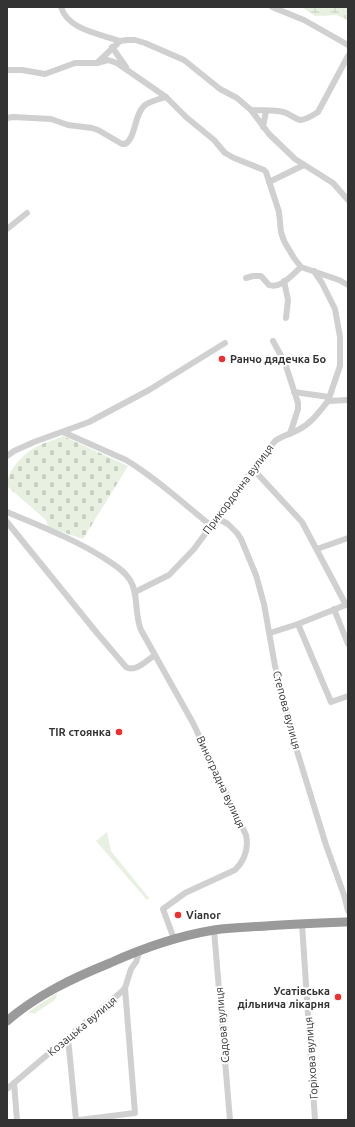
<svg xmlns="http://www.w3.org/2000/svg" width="355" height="1127" viewBox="0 0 355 1127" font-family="Ubuntu,sans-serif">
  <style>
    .green { fill: #e8f0e1 }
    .wetland { fill: url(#wetland-marsh) }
    .cemetery { fill: url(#cemetery-stones) }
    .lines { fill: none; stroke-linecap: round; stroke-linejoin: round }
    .minor { stroke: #d0d0d0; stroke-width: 6 }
    .highway { stroke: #9a9a9a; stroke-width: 9 }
    .poi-dot { fill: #f12e2e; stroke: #fff; stroke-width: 1.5 }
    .labels { text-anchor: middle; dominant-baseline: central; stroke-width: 4; stroke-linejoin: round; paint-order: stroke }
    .poi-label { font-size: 11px; font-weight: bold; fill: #333; stroke: #fff; text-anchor: start }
    .street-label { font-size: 11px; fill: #333; stroke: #fff }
  </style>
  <defs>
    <pattern id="wetland-marsh" width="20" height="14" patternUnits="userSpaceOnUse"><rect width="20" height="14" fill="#e8f0e1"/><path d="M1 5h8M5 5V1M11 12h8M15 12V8" fill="none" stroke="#c7cec2"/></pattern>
    <pattern id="cemetery-stones" width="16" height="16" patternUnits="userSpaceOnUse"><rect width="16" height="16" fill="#e8f0e1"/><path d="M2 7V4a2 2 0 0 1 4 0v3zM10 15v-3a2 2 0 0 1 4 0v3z" fill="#c7cec2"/></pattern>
  </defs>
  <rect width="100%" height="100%" fill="#fff"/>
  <g class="green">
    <path d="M 107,832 L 111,851 L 149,898 L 147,900 L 96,841 Z"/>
    <path d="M 57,993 L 56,999 L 34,1014 L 28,1012 Z"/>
  </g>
  <path class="wetland" d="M 302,7 L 348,7 L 348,20 L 336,15 L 315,16 Z"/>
  <path class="cemetery" d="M 63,436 L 128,466 L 83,539 L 48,527 L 46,520 L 7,486 C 7,470 23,454 36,447 C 45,442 55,440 63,436 Z"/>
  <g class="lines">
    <g class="minor">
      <path d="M 61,7 C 68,30 100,34 120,41"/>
      <path d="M 272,7 L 304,20 L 348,45"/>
      <path d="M 112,47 L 126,67"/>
      <path d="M 97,63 L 120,41 L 127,40 L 135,40 L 145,43 L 184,60 L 220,89 L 237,98 L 251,110 L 269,134 L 295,159 L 333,183 L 348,200"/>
      <path d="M 7,70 L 22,70 L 45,74 L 75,63 L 97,63 L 108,60 L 117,63 L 166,97 L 186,117 L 214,140 L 225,153 L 234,158 L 264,170 L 266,172 L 279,212 L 281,232 L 284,241 L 294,258 L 301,267 L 339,280 L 348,285"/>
      <path d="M 251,110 C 262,111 272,109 283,112 C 289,113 295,119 300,120 C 306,120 313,115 318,112 L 348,56"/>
      <path d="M 7,118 L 13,117 L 51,119 L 68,125 L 92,128 L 98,130 L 122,144 L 125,144 C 136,138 134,114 145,105 C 151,101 159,99 166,97"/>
      <path d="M 263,127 L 266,111"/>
      <path d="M 269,182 L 304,165"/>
      <path d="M 7,229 L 27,213"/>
      <path d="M 314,271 L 322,283 L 335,309 L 340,337 L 340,366 L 328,401"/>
      <path d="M 246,278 L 253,276 L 261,276 L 269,285 C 281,289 293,274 301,267"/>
      <path d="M 284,281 L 288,300 L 286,318"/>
      <path d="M 273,341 L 285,363 L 298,403 L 298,409 L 290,434"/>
      <path d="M 294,392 L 329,397"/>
      <path d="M 63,432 L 126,460 C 156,478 183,503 210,525"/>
      <path d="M 7,456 L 14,451 L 34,442 L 89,422 L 149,390 L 225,343"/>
      <path d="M 253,469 L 302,522 L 346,605"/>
      <path d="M 7,512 C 40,526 74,539 104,558 C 113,564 124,570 130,580 C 139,594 134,614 141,630 L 193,723 L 246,835 C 249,849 245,860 235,870 L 185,893 L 163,909 L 174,939"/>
      <path d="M 217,518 L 228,524 L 237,533 L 241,539 L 256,575 L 264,604 L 275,666 L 297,751 L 326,845 L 344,895 L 348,911"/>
      <path d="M 7,522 L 97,633 L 126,667 C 135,673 147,660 155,655"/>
      <path d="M 317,549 L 348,538"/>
      <path d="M 135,592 L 169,575 L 194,549 L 253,469 L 275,441 C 282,436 290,434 298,430 C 311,424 319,412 328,401 L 348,400"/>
      <path d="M 334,609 L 348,644"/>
      <path d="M 298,624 L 331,702 L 348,696"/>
      <path d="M 270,633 L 298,624 L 348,604"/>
      <path d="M 302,924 L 315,1120"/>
      <path d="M 214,930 L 230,1120"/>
      <path d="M 68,1038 L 76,1120"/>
      <path d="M 14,1083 L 17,1120"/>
      <path d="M 7,1089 L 120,993 L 125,988 L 131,969 L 136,962 L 140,950"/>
      <path d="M 79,1120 L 135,1113 L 125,988"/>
    </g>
    <path class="highway" d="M 7,1021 C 37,995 73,978 110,963 C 143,948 178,936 214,930 C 231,927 249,927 266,926 C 293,924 321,923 348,922"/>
  </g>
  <g class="poi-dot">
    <circle cx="222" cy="359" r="4"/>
    <circle cx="119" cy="732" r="4"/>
    <circle cx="178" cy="915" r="4"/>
    <circle cx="338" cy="997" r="4"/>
  </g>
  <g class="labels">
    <g class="poi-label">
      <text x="230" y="359">Ранчо дядечка Бо</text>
      <text x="111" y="732" text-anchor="end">TIR стоянка</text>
      <text x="186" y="915">Vianor</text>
      <text x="330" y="991" text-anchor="end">Усатівська<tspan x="330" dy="13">дільнича лікарня</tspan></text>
    </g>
    <g class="street-label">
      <text transform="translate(238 489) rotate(-53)">Прикордонна вулиця</text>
      <text transform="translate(287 710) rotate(75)">Степова вулиця</text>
      <text transform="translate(221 782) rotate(65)">Виноградна вулиця</text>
      <text transform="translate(222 1025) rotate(-95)">Садова вулиця</text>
      <text transform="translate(82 1026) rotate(-40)">Козацька вулиця</text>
      <text transform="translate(311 1058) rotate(-94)">Горіхова вулиця</text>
    </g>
  </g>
  <rect width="355" height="1127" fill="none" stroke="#333333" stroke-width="16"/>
</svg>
